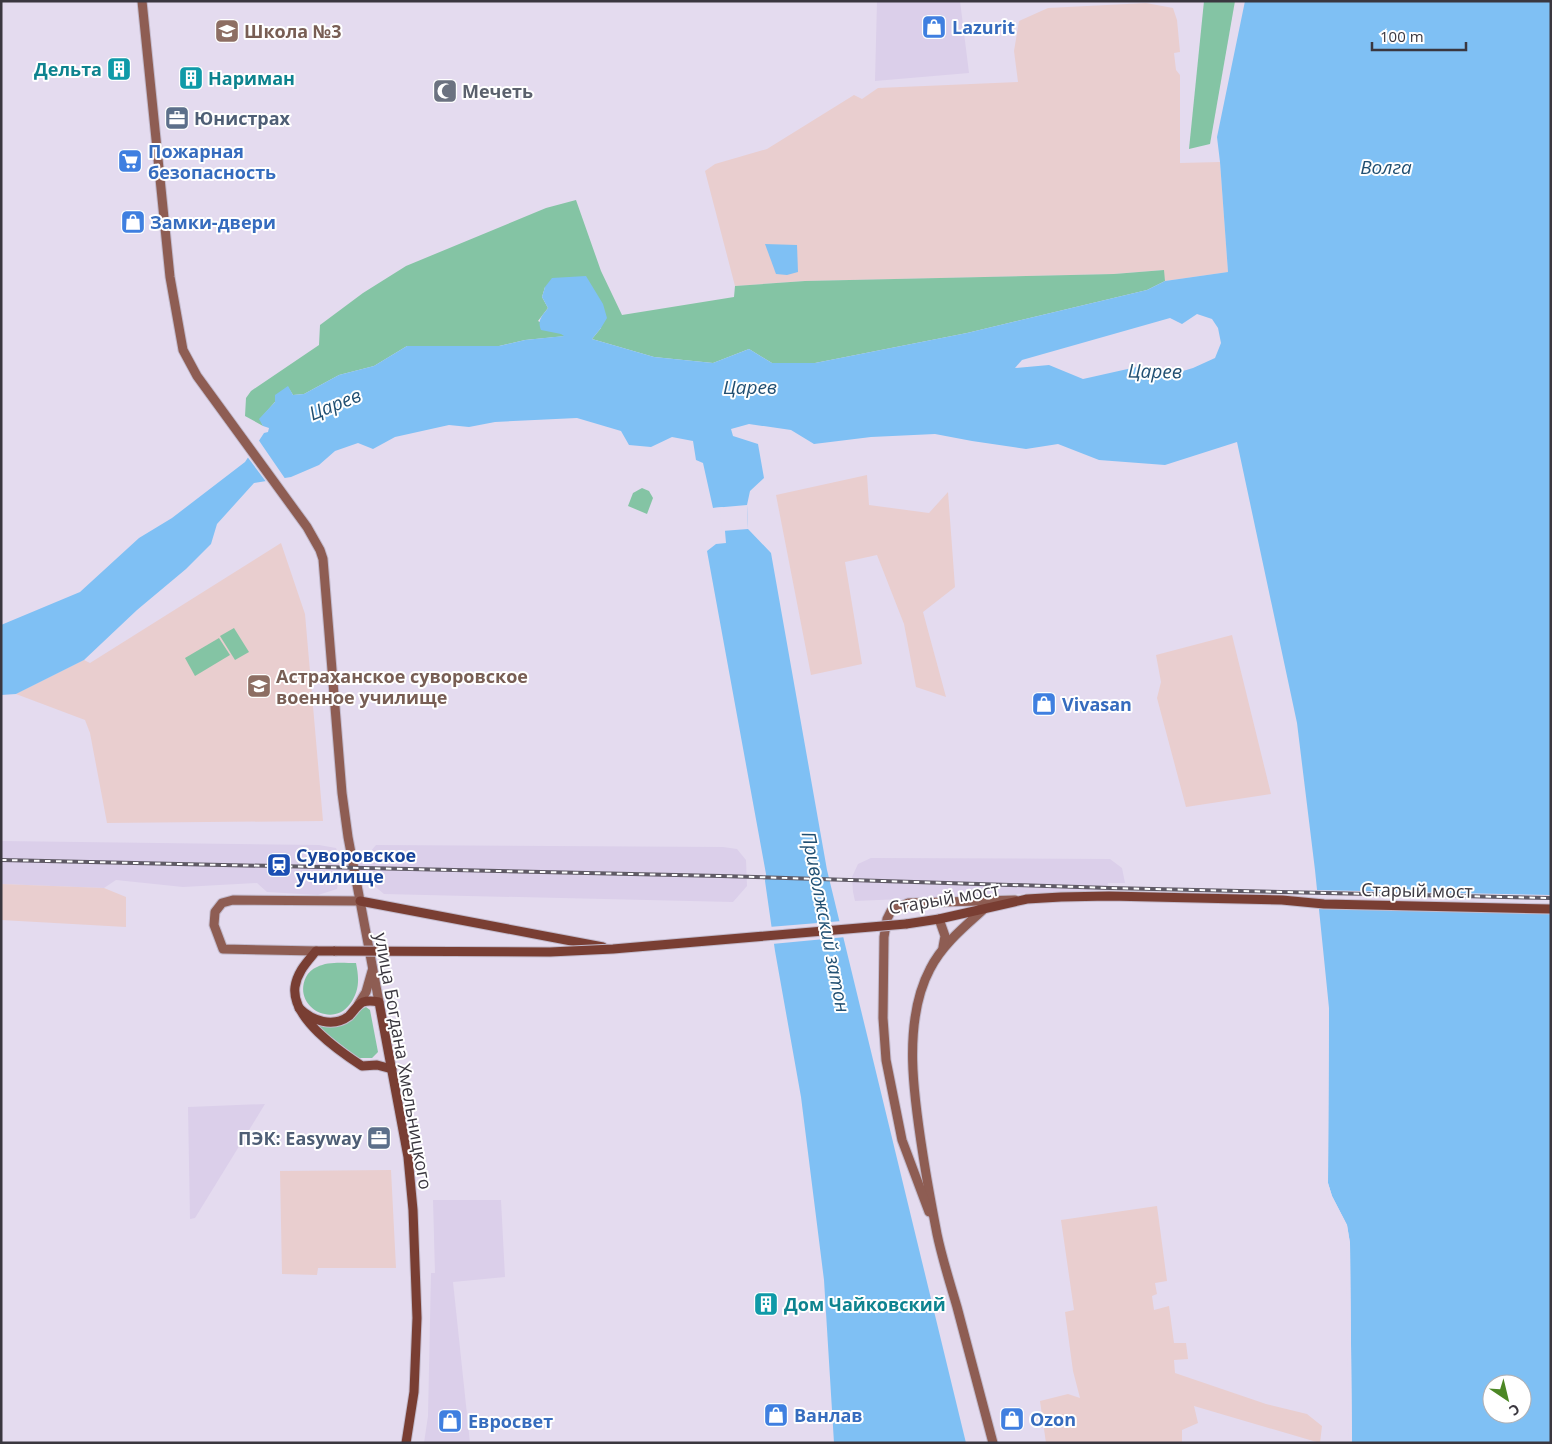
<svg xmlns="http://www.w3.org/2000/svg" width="1552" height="1444" viewBox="0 0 1552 1444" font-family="'Open Sans',sans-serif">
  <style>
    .built { fill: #dbcfea }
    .industrial { fill: #e9cecf }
    .green { fill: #84c4a4 }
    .water { fill: #7fc0f4; fill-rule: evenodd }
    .pier { fill: #e4dbef }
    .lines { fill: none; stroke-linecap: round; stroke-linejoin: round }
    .secondary-casing { stroke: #c2bacc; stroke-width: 11 }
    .primary-casing { stroke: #c2bacc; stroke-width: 11 }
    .secondary { stroke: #8e5d53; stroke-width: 9 }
    .primary { stroke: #793e33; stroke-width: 9 }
    .rail-casing { stroke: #5f5a65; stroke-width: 4 }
    .rail { stroke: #fff; stroke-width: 2; stroke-dasharray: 5.5; stroke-linecap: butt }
    .primary-bridge-casing { stroke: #c2bacc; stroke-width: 11; stroke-linecap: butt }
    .primary-bridge { stroke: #793e33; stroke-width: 9 }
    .labels { text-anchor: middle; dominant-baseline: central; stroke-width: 4; stroke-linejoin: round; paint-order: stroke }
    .shop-label { font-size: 18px; font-weight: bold; fill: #366cbe; stroke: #fff; text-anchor: start }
    .education-label { font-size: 18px; font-weight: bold; fill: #785e54; stroke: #fff; text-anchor: start }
    .culture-label { font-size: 18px; font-weight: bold; fill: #0d838f; stroke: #fff; text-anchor: start }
    .worship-label { font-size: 18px; font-weight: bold; fill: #5b616d; stroke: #fff; text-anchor: start }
    .service-label { font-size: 18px; font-weight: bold; fill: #4e5e75; stroke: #fff; text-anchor: start }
    .transit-label { font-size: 18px; font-weight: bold; fill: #164399; stroke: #fff; text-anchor: start }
    .street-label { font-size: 18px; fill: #3a373f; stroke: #fff }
    .water-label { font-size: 19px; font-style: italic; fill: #204f72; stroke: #fff }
  </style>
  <rect width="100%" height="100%" fill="#e4dbef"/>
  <g class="built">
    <path d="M 877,1 L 960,1 L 969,73 L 875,81 Z"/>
    <path d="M 1,841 L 319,845 L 336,848 L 339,856 L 365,858 L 376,845 L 723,847 L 737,849 L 746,860 L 747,886 L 733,902 L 384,894 L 367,880 L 364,871 L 340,872 L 337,889 L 318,895 L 267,892 L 257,883 L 183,887 L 116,880 L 104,888 L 1,884 Z"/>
    <path d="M 871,858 L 1110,859 L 1122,868 L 1125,883 L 1108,883 L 1107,890 L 855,901 L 853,892 L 852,877 L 858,864 Z"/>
    <path d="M 265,1104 L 195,1218 L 190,1219 L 188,1107 Z"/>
    <path d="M 433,1200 L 501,1200 L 505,1277 L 453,1282 L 470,1443 L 424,1443 L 428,1416 L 431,1273 L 435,1273 Z"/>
  </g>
  <g class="industrial">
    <path d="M 1146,3 L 1173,8 L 1177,20 L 1180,52 L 1174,53 L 1176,70 L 1180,75 L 1180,163 L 1220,162 L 1228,272 L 1165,281 L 1163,270 L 1114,274 L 805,281 L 735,286 L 705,171 L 715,164 L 767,149 L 854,95 L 862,99 L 878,88 L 1018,82 L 1014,51 L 1019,21 L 1048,8 Z"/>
    <path d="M 867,475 L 869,505 L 929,513 L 948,492 L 955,587 L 923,612 L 946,697 L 916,687 L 904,624 L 877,555 L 845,562 L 862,664 L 811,675 L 776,495 Z"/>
    <path d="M 281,543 L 305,614 L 323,821 L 107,823 L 90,733 L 85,720 L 16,694 L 84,660 L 90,663 Z"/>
    <path d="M 1232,635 L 1271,794 L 1186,807 L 1157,698 L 1161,682 L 1156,655 Z"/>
    <path d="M 1,884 L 104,888 L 126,897 L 126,927 L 1,920 Z"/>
    <path d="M 391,1170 L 396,1268 L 318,1268 L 317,1275 L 282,1274 L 280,1171 Z"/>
    <path d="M 1157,1206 L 1167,1281 L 1155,1283 L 1157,1294 L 1152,1296 L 1154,1310 L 1169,1306 L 1174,1343 L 1186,1343 L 1188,1359 L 1174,1360 L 1175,1373 L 1266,1404 L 1307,1414 L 1322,1426 L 1320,1443 L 1194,1406 L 1198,1423 L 1182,1430 L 1182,1443 L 1046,1443 L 1040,1401 L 1068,1394 L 1080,1398 L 1073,1371 L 1065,1312 L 1074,1310 L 1061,1220 Z"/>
  </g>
  <g class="green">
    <path d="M 1204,1 L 1235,1 L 1210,144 L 1189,149 Z"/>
    <path d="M 576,200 L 601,271 L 622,315 L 734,297 L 735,286 L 805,281 L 1114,274 L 1164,270 L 1165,281 L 1147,290 L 967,333 L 815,363 L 772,363 L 749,349 L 713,363 L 654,357 L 592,339 L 601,328 L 545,287 L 542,297 L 548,308 L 538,321 L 566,336 L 525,340 L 499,346 L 407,346 L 374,366 L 339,375 L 304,394 L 293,395 L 288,387 L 260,419 L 263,426 L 245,416 L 246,398 L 251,391 L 319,345 L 320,325 L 363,293 L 406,266 L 546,208 Z"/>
    <path d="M 642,488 L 649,491 L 653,498 L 647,514 L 628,506 L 633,493 Z"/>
    <path d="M 234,628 L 249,652 L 235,660 L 220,636 Z"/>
    <path d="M 219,638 L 230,655 L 195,676 L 185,658 Z"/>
    <path d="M 356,963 C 359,978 360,990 350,1004 C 332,1029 292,1006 306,977 C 308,973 312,969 317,967 C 328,961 344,963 356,963 Z"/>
    <path d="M 366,1007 L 370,1010 L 378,1052 L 372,1058 L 358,1058 L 317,1026 L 318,1024 C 332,1028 346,1026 356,1015 C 360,1011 361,1009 366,1007 Z"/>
  </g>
  <g class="water">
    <path d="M 1245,1 L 1551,1 L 1551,1443 L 1352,1443 L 1350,1243 L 1347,1225 L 1332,1196 L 1328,1183 L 1329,1008 L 1315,870 L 1297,723 L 1237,442 L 1165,465 L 1099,460 L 1058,444 L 1026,449 L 972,441 L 935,434 L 871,437 L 814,444 L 791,430 L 749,424 L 731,429 L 733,436 L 758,444 L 764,478 L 750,491 L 747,505 L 748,529 L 771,553 L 827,870 L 966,1443 L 834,1443 L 824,1280 L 801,1097 L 775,951 L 765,881 L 766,874 L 707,551 L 716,544 L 726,543 L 723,507 L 713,508 L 703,463 L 696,460 L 693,441 L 672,437 L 651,447 L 629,445 L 621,431 L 577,418 L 495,422 L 469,427 L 449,425 L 395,437 L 373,449 L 358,443 L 335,451 L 319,465 L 291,477 L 254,483 L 217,524 L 211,544 L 186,569 L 137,610 L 84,660 L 16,694 L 1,695 L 1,625 L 80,592 L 139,538 L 172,518 L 245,462 L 264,433 L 268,432 L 269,428 L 263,426 L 259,419 L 275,402 L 275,395 L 288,386 L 293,395 L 304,394 L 339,375 L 374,366 L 407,346 L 499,346 L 525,340 L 564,336 L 561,334 L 541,330 C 537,320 542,316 548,308 L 542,297 L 545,287 L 552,278 L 586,276 L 603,304 L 607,318 L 601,328 L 592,339 L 654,357 L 713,363 L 749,349 L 772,363 L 815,363 L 967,333 L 1147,290 L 1165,281 L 1228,272 L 1220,162 L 1217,137 ZM 1197,314 L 1212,319 L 1218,328 L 1221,343 L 1215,358 L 1193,368 L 1163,377 L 1141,366 L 1083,379 L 1049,365 L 1015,368 L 1022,360 L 1170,318 L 1182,324 ZM 1492,1384 L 1522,1384 L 1522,1414 L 1492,1414 Z"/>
    <path d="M 765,244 L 797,245 L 798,272 L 787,275 L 776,274 Z"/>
  </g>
  <g class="pier">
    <path d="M 258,439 L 262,445 L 286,480 L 267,483 L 246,455 Z"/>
    <path d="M 747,505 L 748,529 L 722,531 L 720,510 L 713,510 L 713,508 Z"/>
    <path d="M 1315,890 L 1551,895 L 1551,914 L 1316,908 Z"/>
    <path d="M 842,921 L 846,937 L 772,944 L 769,927 Z"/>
    <path d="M 1326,1008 L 1329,1008 L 1328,1183 L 1332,1196 L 1347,1225 L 1350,1243 L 1352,1443 L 1349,1443 L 1346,1230 L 1329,1197 L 1326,1183 Z"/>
  </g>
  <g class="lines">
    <defs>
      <g id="secondary">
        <path d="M 142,1 L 170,277 L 183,350 L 197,376 L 307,527 L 320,550 L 323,559 L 342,793 L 348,837 L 379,1002"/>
        <path d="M 981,900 L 983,910 C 964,927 942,945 930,969 C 902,1022 914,1098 923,1155 C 927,1181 932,1208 937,1234 C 942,1258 950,1283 957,1307 C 969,1352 981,1398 993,1443"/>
        <path d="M 939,919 L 945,936 L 943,947"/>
        <path d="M 316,951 L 223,949 L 214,925 L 215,912 L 222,903 L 233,900 L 360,901"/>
        <path d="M 358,1005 L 366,992 L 372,971"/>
        <path d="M 929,1212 L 902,1140 L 886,1060 L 883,1018 L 884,937 L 887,919 L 891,911 L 908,903 L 1015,900"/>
      </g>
      <g id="primary">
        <path d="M 360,901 L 603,947"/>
        <path d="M 906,924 L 939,919 L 1027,899 L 1061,897 L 1109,896 L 1282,900 L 1324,904 L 1551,909"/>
        <path d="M 335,951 L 316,951 C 307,962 297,972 295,987 C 291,1018 339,1051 362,1066 L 377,1065 L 392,1069"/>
        <path d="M 299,1008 C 312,1021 333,1028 349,1016 C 354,1011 357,1005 363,1002 C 369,1000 374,1001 379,1002 L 408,1157 L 413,1210 L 417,1318 L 414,1392 L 406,1443"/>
      </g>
    </defs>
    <use href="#secondary" class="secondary-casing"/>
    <use href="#primary" class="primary-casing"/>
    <use href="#secondary" class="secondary"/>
    <use href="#primary" class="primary"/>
    <defs>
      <path id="rail" d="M 1,860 L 721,876 L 1110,888 L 1551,898"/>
    </defs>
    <use href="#rail" class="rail-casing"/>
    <use href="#rail" class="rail"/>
    <defs>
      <path id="primary-bridge" d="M 335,951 L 550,952 L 613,949 L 906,924"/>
    </defs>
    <use href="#primary-bridge" class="primary-bridge-casing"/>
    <use href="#primary-bridge" class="primary-bridge"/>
  </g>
  <defs>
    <symbol id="shop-square" viewBox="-11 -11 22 22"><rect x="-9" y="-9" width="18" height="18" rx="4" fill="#3f7fe0" stroke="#fff"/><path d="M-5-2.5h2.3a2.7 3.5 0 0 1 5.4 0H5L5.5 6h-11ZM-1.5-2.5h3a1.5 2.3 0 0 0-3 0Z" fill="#fff"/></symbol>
    <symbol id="school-square" viewBox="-11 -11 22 22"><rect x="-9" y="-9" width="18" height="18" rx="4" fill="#8d6e63" stroke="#fff"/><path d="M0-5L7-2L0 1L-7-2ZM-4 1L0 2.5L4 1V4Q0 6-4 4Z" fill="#fff"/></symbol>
    <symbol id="building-square" viewBox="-11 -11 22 22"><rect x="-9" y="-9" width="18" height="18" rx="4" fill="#0f9aa8" stroke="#fff"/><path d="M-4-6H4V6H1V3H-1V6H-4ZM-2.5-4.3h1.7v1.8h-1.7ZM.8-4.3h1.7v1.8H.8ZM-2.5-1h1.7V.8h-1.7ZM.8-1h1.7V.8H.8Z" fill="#fff"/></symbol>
    <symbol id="mosque-square" viewBox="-11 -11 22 22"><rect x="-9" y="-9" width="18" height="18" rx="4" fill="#6b7280" stroke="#fff"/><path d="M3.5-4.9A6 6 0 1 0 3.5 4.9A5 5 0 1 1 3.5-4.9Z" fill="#fff"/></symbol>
    <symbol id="office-square" viewBox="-11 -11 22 22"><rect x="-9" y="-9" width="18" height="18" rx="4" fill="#5c6f8a" stroke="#fff"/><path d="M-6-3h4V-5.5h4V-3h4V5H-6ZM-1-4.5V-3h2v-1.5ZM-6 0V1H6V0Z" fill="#fff"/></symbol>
    <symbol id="supermarket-square" viewBox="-11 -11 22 22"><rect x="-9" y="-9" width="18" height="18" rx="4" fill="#3f7fe0" stroke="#fff"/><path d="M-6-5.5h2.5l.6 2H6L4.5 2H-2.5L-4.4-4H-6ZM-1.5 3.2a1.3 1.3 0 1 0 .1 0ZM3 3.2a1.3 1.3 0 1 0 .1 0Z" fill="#fff"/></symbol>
    <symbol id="university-square" viewBox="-11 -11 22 22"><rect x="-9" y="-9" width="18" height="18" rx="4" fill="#8d6e63" stroke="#fff"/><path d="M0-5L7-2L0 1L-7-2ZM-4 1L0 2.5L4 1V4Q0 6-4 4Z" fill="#fff"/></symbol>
    <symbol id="station-square" viewBox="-11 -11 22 22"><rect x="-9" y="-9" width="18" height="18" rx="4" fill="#1a4fb4" stroke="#fff"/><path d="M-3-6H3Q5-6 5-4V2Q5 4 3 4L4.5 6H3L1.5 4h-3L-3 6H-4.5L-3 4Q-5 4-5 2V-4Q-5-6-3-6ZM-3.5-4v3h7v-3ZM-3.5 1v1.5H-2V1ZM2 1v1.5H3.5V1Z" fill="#fff"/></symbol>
  </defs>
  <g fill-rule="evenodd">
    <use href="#shop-square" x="920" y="13" width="28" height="28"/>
    <use href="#school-square" x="213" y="17" width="28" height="28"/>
    <use href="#building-square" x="105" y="55" width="28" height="28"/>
    <use href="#building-square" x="177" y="64" width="28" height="28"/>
    <use href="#mosque-square" x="431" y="77" width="28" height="28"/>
    <use href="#office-square" x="163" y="104" width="28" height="28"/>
    <use href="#supermarket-square" x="116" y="147" width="28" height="28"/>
    <use href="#shop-square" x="119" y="208" width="28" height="28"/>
    <use href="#university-square" x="245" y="672" width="28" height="28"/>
    <use href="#shop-square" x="1030" y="690" width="28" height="28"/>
    <use href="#station-square" x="265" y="851" width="28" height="28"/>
    <use href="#office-square" x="365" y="1124" width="28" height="28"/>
    <use href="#building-square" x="752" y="1290" width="28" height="28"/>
    <use href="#shop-square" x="762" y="1401" width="28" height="28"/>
    <use href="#shop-square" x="998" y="1405" width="28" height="28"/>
    <use href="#shop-square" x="436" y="1407" width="28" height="28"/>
  </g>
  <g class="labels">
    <g class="shop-label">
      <text x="952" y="27">Lazurit</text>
      <text x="148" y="151">Пожарная<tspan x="148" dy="21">безопасность</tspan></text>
      <text x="150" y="222">Замки-двери</text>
      <text x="1062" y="704">Vivasan</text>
      <text x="794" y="1415">Ванлав</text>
      <text x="1030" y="1419">Ozon</text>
      <text x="468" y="1421">Евросвет</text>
    </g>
    <g class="education-label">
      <text x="244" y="31">Школа №3</text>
      <text x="276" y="676">Астраханское суворовское<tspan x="276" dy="21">военное училище</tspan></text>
    </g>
    <g class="culture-label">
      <text x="102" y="69" text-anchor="end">Дельта</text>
      <text x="208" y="78">Нариман</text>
      <text x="784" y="1304">Дом Чайковский</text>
    </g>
    <g class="worship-label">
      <text x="462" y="91">Мечеть</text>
    </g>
    <g class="service-label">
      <text x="194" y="118">Юнистрах</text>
      <text x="362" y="1138" text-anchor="end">ПЭК: Easyway</text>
    </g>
    <g class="transit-label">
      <text x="296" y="855">Суворовское<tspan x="296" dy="21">училище</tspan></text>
    </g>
    <g class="street-label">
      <text transform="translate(1417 890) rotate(1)">Старый мост</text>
      <text transform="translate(944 898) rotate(-10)">Старый мост</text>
      <text transform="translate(404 1061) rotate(80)">улица Богдана Хмельницкого</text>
    </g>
    <g class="water-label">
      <text x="1386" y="167">Волга</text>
      <text transform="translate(1155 371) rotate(1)">Царев</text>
      <text x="750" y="387">Царев</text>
      <text transform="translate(335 404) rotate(-22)">Царев</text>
      <text transform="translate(826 922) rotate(79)">Приволжский затон</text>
    </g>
  </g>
  <rect width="1552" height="1444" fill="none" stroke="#3a373f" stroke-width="5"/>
  <g transform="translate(1507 1399) rotate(145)"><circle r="24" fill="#ffffff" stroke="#b0afb2"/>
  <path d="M0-4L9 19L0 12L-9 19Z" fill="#4c8725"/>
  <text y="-8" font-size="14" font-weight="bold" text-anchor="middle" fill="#3a373f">С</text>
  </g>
  <path d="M1372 42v8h94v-8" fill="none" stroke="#3a373f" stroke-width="2.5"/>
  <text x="1380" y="42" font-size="15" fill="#3a373f" stroke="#ffffff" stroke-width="4" paint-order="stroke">100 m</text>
</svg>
